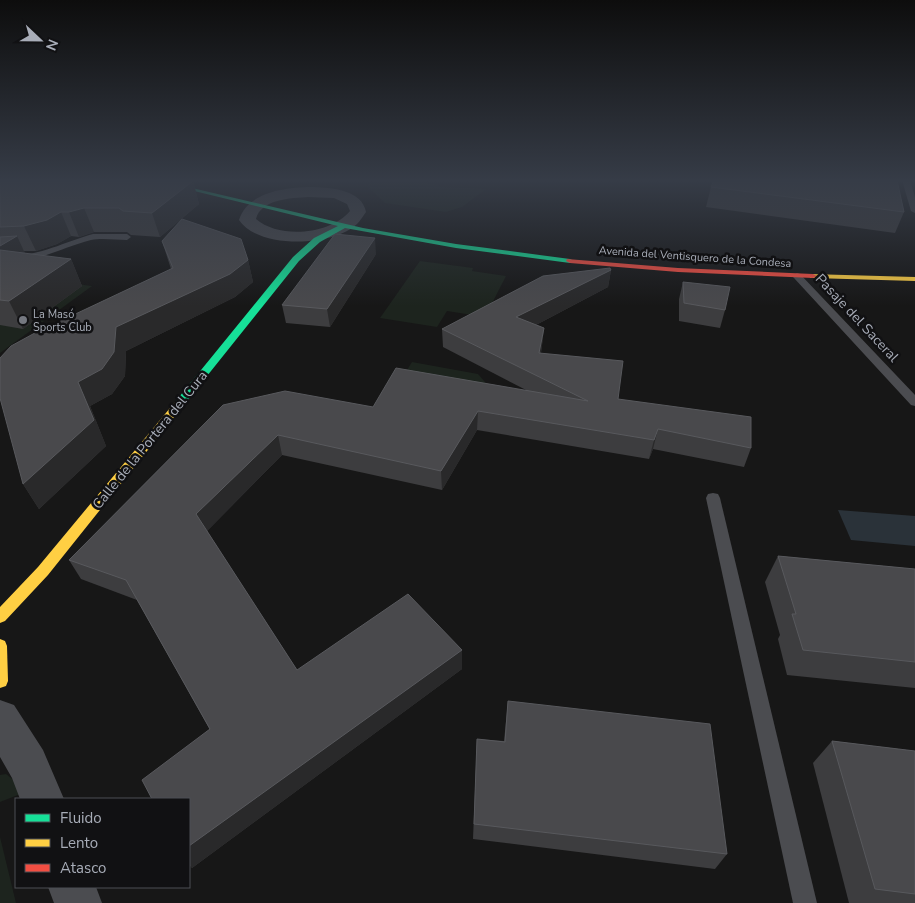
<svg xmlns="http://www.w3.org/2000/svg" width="915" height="903" viewBox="0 0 915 903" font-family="'Nunito Sans',sans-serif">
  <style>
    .green { fill: #1d241e }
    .water { fill: #2a3239 }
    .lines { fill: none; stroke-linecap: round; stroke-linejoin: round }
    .lane { fill: #4b4c50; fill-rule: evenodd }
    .street { fill: #4b4c50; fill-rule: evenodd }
    .fast { fill: #16e098; fill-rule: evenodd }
    .slow { fill: #ffcf43; fill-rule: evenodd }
    .jam { fill: #f24e42; fill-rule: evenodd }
    .wall { fill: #3d3d3f }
    .shaded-wall { fill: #29292a }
    .building { fill: #49494c; stroke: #58595d }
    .poi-dot { fill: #757880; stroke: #111113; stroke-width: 2 }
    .labels { text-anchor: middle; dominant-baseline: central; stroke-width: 5; stroke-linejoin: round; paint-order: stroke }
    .far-street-label { font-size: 11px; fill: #a8adb8; stroke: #111113 }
    .far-poi-label { font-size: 11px; fill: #a8adb8; stroke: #111113; text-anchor: start }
    .street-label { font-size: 14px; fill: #a8adb8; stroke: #111113 }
  </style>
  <rect width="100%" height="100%" fill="#171717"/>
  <g class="green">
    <path d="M 374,180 L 425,180 L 425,182 L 443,187 L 486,189 L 462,207 L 446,212 L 385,203 L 367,186 Z"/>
    <path d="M 420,261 L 473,268 L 472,271 L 506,276 L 485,317 L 447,311 L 437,327 L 380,318 Z"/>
    <path d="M 0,274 L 92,286 L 0,353 Z"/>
    <path d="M 412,362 L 478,374 L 491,389 L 397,386 Z"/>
    <path d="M 6,774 L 15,781 L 23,793 L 0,802 L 0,775 Z"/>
    <path d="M 0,837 L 16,903 L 0,903 Z"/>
  </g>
  <path class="water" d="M 838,510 L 915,516 L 915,546 L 851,540 Z"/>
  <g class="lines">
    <g class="lane">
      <path d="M 902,180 L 910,180 L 915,197 L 915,213 L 911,211 Z"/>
      <path d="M 93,234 L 127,234 L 131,237 L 127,240 C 116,240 102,238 91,240 C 59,248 35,265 0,261 L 0,255 C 34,259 61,243 93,234 Z"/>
      <path d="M 797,273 L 800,274 L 915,395 L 915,406 L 911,405 L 794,278 L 792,276 Z"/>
      <path d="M 713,493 L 718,494 L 720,498 L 817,903 L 793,903 L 706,498 L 708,494 Z"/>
    </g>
    <g class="street">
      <path d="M 314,187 C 333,188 362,190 366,212 C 363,216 360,221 357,224 C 333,247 258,249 239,220 C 248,191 288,187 314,187 ZM 308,197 L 334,198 L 347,204 L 350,211 C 330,235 279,239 256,219 C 261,199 291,198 308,197 Z"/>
      <path d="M 0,700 L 14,705 L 43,750 L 64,799 L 20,799 L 12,778 L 0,757 Z"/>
      <path d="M 48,887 L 96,887 L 102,903 L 54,903 Z"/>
    </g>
    <path class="fast" d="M 149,180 L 158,180 L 363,228 L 456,244 L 570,259 L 574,261 L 570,263 L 456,248 L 345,228 L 320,242 L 299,261 L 183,406 L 175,406 L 174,404 L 175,402 L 293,257 L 314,238 L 338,226 Z"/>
    <g class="slow">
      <path d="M 810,274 L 915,277 L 915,281 L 813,278 L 810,278 Z"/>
      <path d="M 179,401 L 183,402 L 184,404 L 183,406 L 48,575 L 5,621 L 0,623 L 0,607 L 38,567 L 175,402 Z"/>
      <path d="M 0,639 L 5,641 L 7,646 L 8,681 L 6,686 L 0,688 Z"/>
    </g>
    <path class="jam" d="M 567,259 L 678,268 L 813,274 L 817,276 L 813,278 L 678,272 L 570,263 L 566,261 Z"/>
  </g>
  <g class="wall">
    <path d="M 0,180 L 193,181 L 199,204 L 160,237 L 131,235 L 127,232 L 94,232 L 79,237 L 71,236 L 57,244 L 36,251 L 24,251 L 25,254 L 71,259 L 82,286 L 23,329 L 0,325 Z"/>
    <path d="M 815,180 L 897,180 L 904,212 L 895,233 L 706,207 L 711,187 Z"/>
    <path d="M 162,241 L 248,260 L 253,282 L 235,297 L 126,351 L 125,376 L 112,394 L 90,406 L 106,446 L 39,509 L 23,484 L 171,269 Z"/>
    <path d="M 376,254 L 330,327 L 286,323 L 282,305 Z"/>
    <path d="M 611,270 L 608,287 L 536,325 L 544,328 L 541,353 L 618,399 L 751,448 L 744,467 L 653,449 L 649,459 L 477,430 L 442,490 L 282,455 L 207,531 L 297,670 L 462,650 L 462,669 L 192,868 L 189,864 L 189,799 L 210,730 L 137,600 L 81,579 L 69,560 L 223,405 L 373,407 L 526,390 L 443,347 L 442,329 Z"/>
    <path d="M 683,282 L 725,310 L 720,328 L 679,321 L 679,299 Z"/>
    <path d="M 778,556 L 915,569 L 915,688 L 787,675 L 778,639 L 780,635 L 765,582 Z"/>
    <path d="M 508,701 L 727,854 L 715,869 L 473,839 L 477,739 L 504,741 Z"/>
    <path d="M 832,741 L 915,751 L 915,903 L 849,903 L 813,763 Z"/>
  </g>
  <g class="shaded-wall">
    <path d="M 193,181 L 199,204 L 160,237 L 152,213 Z"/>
    <path d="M 84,208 L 94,232 L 79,237 L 69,212 Z"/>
    <path d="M 61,212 L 71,236 L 57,244 L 36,251 L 24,226 Z"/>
    <path d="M 17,236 L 29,262 L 0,262 L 0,246 Z"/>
    <path d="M 375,238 L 376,254 L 330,327 L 327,309 Z"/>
    <path d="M 71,259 L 82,286 L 23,329 L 9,301 Z"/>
    <path d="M 248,260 L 253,282 L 235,297 L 126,351 L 125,376 L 112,394 L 90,406 L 106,446 L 39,509 L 23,484 L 78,382 L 116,327 Z"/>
    <path d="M 611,270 L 608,287 L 515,336 L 516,317 Z"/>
    <path d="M 544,328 L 542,346 L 537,371 L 539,353 Z"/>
    <path d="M 478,411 L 477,430 L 442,490 L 441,471 Z"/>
    <path d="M 658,429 L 653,449 L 649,459 L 654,440 Z"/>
    <path d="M 278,435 L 282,455 L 204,534 L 196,514 Z"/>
    <path d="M 462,650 L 462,669 L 192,868 L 189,864 L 189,846 Z"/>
  </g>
  <g class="building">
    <path d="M 0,180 L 174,180 L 193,181 L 152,213 L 123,211 L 119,208 L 84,208 L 69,212 L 61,212 L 47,220 L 24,226 L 0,227 Z"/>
    <path d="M 714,180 L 810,180 L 817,181 L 817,180 L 861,180 L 874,181 L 874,180 L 897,180 L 904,212 L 711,187 Z"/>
    <path d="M 182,219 L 241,239 L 248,260 L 230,274 L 116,327 L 114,352 L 102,369 L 78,382 L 94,420 L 23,484 L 0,398 L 0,358 L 11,346 L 33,334 L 173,268 L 162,241 Z"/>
    <path d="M 335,234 L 375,238 L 327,309 L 282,305 Z"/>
    <path d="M 17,236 L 0,246 L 0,237 Z"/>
    <path d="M 0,250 L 71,259 L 9,301 L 0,300 Z"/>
    <path d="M 610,268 L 611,270 L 516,317 L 544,328 L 539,353 L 623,361 L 618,399 L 751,417 L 751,448 L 658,429 L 654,440 L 478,411 L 441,471 L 278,435 L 196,514 L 297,670 L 408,594 L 462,650 L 189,846 L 189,799 L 152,799 L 142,780 L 210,729 L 126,580 L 69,560 L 223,405 L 285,391 L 373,407 L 396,368 L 588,401 L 442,329 L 543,276 Z"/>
    <path d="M 683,282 L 730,287 L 725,310 L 684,303 Z"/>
    <path d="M 778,556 L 915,569 L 915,662 L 803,650 L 792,614 L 796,614 Z"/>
    <path d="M 508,701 L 710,724 L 727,854 L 474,824 L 477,739 L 505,742 Z"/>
    <path d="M 832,741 L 915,751 L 915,894 L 875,889 Z"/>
  </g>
  <linearGradient id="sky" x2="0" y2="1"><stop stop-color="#0d0d0d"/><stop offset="0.59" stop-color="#363c47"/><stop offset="1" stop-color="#363c47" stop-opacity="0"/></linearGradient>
  <rect width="915" height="306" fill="url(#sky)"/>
  <circle class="poi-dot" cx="23" cy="320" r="5"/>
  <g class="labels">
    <g class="far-street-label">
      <text transform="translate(695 257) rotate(4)">Avenida del Ventisquero de la Condesa</text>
    </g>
    <g class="far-poi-label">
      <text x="33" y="314">La Masó<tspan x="33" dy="13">Sports Club</tspan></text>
    </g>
    <g class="street-label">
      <text transform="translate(857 318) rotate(47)">Pasaje del Saceral</text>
      <text transform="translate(150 440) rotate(-51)">Calle de la Portera del Cura</text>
    </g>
  </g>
  <rect x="15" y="798" width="175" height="90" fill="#111113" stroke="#4d4f55"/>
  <rect x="25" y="814" width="25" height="8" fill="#16e098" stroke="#4d4f55"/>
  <text x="60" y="823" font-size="15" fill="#a8adb8">Fluido</text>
  <rect x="25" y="839" width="25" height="8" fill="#ffcf43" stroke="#4d4f55"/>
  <text x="60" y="848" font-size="15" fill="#a8adb8">Lento</text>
  <rect x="25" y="864" width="25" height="8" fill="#f24e42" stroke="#4d4f55"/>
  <text x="60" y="873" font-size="15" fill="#a8adb8">Atasco</text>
  <g transform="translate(40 40) rotate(112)" stroke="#111113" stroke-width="4" paint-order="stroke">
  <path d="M0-4L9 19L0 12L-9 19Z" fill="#a8adb8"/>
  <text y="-8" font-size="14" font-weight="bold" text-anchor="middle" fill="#a8adb8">N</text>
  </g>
</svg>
